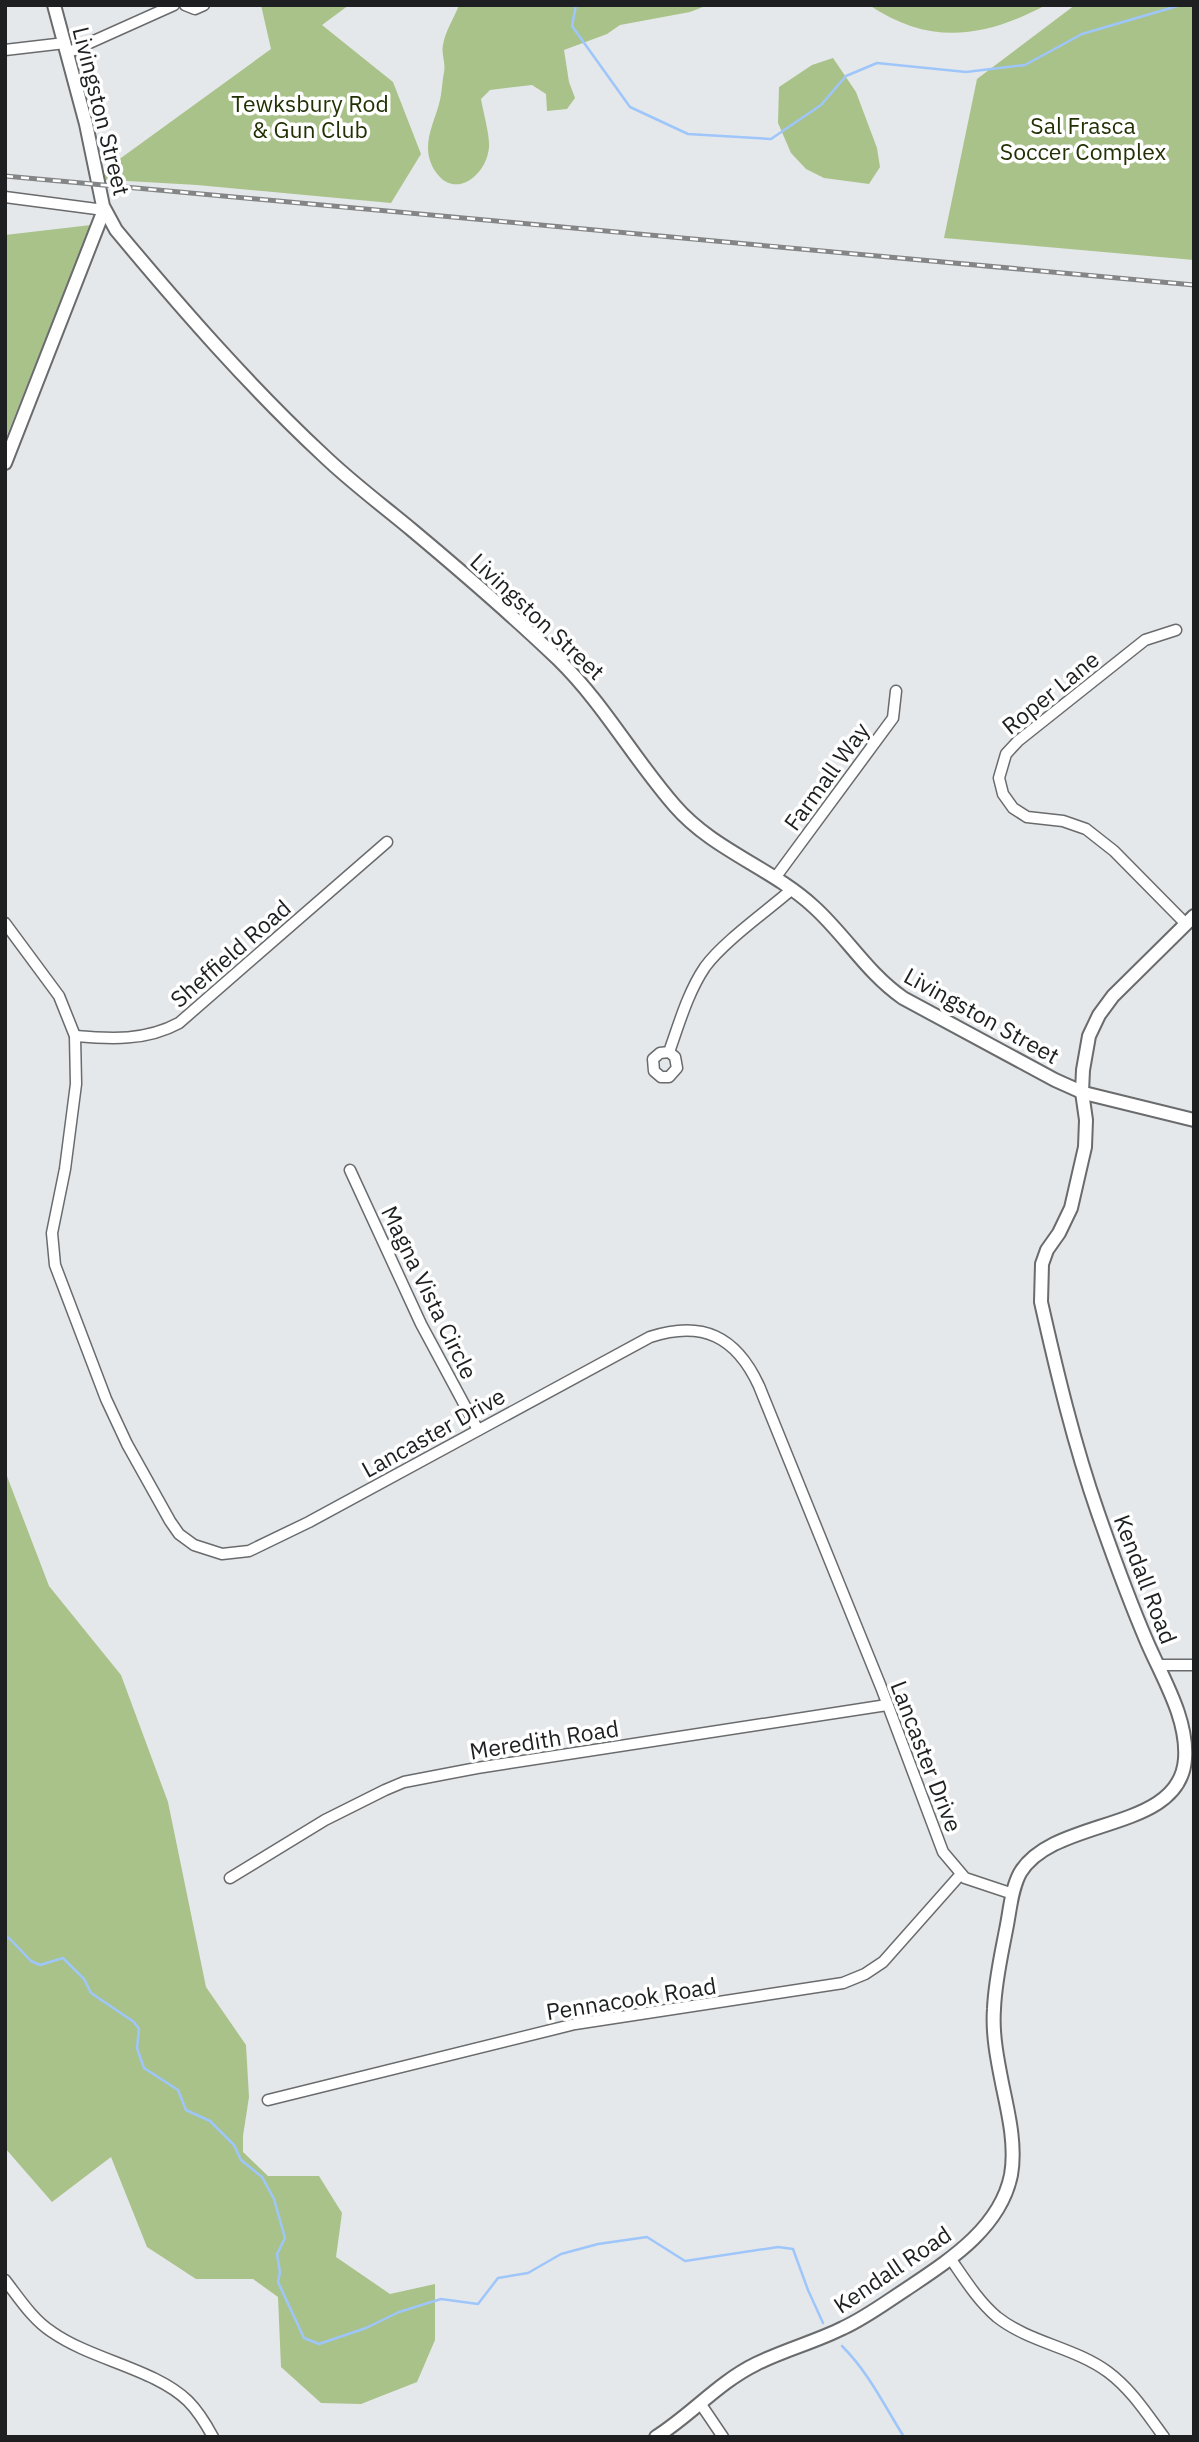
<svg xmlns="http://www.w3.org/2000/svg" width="1199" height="2442" viewBox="0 0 1199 2442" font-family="'IBM Plex Sans',sans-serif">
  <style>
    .green { fill: #a9c28a }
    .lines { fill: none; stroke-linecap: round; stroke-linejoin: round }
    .stream { stroke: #9ec6fa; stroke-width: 2.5 }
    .minor-casing { stroke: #696b6d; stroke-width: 13 }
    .tertiary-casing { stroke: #696b6d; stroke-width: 16 }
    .minor { stroke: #fff; stroke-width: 10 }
    .tertiary { stroke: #fff; stroke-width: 12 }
    .rail-casing { stroke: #838586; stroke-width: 5 }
    .rail { stroke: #fff; stroke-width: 2.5; stroke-dasharray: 8; stroke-linecap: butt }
    .labels { text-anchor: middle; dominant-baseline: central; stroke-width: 7; stroke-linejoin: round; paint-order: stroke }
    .park-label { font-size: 23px; fill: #213104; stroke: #fff }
    .street-label { font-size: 23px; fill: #1e1f20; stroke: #fff }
  </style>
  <rect width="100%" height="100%" fill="#e5e8ea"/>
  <g class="green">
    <path d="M 261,5 L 349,5 L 322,25 L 393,82 L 421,154 L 391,203 L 197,185 L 92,179 L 271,49 Z"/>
    <path d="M 459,5 L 708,5 L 690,12 L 620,25 L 607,34 L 564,50 L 569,82 L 575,98 L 567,109 L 547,111 L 546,94 L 532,85 L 490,90 L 481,99 C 483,111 490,136 489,147 C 487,175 455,201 435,171 C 420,147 433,126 439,104 C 442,94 442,82 444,72 C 446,63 441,54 443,45 C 445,32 454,18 459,5 Z"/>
    <path d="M 869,5 L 1046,5 C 984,38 930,46 869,5 Z"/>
    <path d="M 1075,5 L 1194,5 L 1194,260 L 944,238 L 977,79 Z"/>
    <path d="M 833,58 L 856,92 L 877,148 L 880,167 L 869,184 L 824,178 L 806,169 L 791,153 L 778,123 L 779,87 L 812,65 Z"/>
    <path d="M 91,225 L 5,440 L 5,235 Z"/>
    <path d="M 5,1471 L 49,1586 L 121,1675 L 168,1802 L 206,1987 L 246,2045 L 249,2097 L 243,2136 L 243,2152 L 268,2176 L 319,2176 L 342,2213 L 336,2257 L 390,2294 L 435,2284 L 435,2340 L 417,2382 L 361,2404 L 321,2403 L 281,2367 L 278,2297 L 253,2279 L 196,2279 L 147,2247 L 111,2157 L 52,2202 L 5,2148 Z"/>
  </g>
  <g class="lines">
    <g class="stream">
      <path d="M 576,5 L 572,26 L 630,107 L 688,134 L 771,139 L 821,105 L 846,76 L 877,63 L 966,72 L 1025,65 L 1082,34 L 1181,5"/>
      <path d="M 5,1937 L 9,1938 L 31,1961 L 40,1965 L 63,1958 L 84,1979 L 91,1993 L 134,2022 L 139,2029 L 137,2048 L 144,2068 L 178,2090 L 186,2110 L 210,2121 L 234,2145 L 241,2160 L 262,2177 L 274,2199 L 285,2238 L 277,2254 L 280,2272 L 278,2282 L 304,2338 L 319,2344 L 366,2328 L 399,2312 L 441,2299 L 478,2304 L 498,2278 L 528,2273 L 561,2254 L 598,2244 L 647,2237 L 685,2261 L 778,2247 L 793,2249 L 808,2290 L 823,2323"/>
      <path d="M 842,2346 C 869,2373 884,2405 904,2437"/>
    </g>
    <defs>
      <g id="minor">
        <path d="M 185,5 L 195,9 L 204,5"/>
        <path d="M 5,50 L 65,43"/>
        <path d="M 67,53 L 174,5"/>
        <path d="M 5,197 L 104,210"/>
        <path d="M 1176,630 L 1145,640 L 1018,741 L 1006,754 L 999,778 L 1003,794 L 1013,808 L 1027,817 L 1063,821 L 1086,829 L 1114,851 L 1186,924"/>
        <path d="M 775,878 L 893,718 L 896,691"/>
        <path d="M 5,923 L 59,996 L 75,1036 L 76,1084 L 65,1169 L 52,1233 L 55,1265 L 106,1399 L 127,1444 L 170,1521 L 179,1534 L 194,1545 L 222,1554 L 249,1551 L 309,1522 L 650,1337 C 702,1320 736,1336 759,1386 L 881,1687 L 943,1852 L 965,1878 L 1013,1894"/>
        <path d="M 75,1036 C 111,1039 146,1041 179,1023 L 387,842"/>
        <path d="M 669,1052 L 675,1057 L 677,1068 L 669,1077 L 661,1077 L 654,1071 L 653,1059 L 660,1053 L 669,1052 C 679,1024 688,992 705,967 C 723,942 767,911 791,890"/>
        <path d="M 350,1170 L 421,1324 L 478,1430"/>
        <path d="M 1157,1665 L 1194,1665"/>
        <path d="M 230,1878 L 325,1820 L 385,1790 L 404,1782 L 477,1768 L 887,1705"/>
        <path d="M 268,2100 L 575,2024 L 843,1983 L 865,1974 L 883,1962 L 961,1874"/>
        <path d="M 950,2258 C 964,2278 978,2301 997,2317 C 1030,2343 1074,2347 1108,2372 C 1131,2389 1147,2414 1164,2437"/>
        <path d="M 5,2280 C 19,2298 33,2320 52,2332 C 92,2360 155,2369 188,2401 C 198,2411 206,2424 213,2437"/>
        <path d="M 700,2403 L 723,2437"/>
      </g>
      <g id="tertiary">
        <path d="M 54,5 L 86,124 L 103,206 L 116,230 C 181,308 249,386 323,455 C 351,482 382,505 412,530 C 461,571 511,614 558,659 C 604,704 633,758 675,806 C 713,850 772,868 814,907 C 846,936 867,973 903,998 L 1055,1080 L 1084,1093 L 1194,1120"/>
        <path d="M 5,463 L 104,210"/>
        <path d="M 656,2437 C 691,2415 719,2382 756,2364 C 784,2350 815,2342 843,2328 C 865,2318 885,2303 905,2290 C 948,2261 1000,2229 1011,2175 C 1016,2147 1009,2116 1003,2088 C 998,2063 992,2035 994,2009 C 995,1982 1001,1956 1006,1930 C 1010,1911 1011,1890 1020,1873 C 1054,1816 1180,1833 1185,1759 C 1188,1719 1163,1679 1147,1642 C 1129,1600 1113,1556 1098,1513 C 1074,1444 1057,1373 1041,1302 L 1042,1264 L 1047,1250 L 1059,1233 L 1071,1208 L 1085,1147 L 1086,1120 L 1082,1092 L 1083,1070 L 1089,1036 L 1099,1015 L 1113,996 L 1194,916"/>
      </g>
    </defs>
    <use href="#minor" class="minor-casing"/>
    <use href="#tertiary" class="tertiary-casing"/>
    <use href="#minor" class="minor"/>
    <use href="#tertiary" class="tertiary"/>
    <defs>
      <path id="rail" d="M 5,176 L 1194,285"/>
    </defs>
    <use href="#rail" class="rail-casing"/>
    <use href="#rail" class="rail"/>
  </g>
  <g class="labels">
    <g class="park-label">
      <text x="310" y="103">Tewksbury Rod<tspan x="310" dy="26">&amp; Gun Club</tspan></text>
      <text x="1083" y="125">Sal Frasca<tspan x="1083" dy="26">Soccer Complex</tspan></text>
    </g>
    <g class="street-label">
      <text transform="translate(102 111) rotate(76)">Livingston Street</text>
      <text transform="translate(538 616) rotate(43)">Livingston Street</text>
      <text transform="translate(1050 692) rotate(-39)">Roper Lane</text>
      <text transform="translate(826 776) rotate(-54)">Farmall Way</text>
      <text transform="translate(230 953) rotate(-41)">Sheffield Road</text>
      <text transform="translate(982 1015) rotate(29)">Livingston Street</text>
      <text transform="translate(430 1292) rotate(64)">Magna Vista Circle</text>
      <text transform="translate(433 1432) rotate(-29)">Lancaster Drive</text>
      <text transform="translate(1146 1579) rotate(69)">Kendall Road</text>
      <text transform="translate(544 1739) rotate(-9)">Meredith Road</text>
      <text transform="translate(927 1756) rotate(69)">Lancaster Drive</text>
      <text transform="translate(631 1998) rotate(-9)">Pennacook Road</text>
      <text transform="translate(892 2269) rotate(-34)">Kendall Road</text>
    </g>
  </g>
  <rect width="1199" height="2442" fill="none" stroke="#1e1f20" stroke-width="14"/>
</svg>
